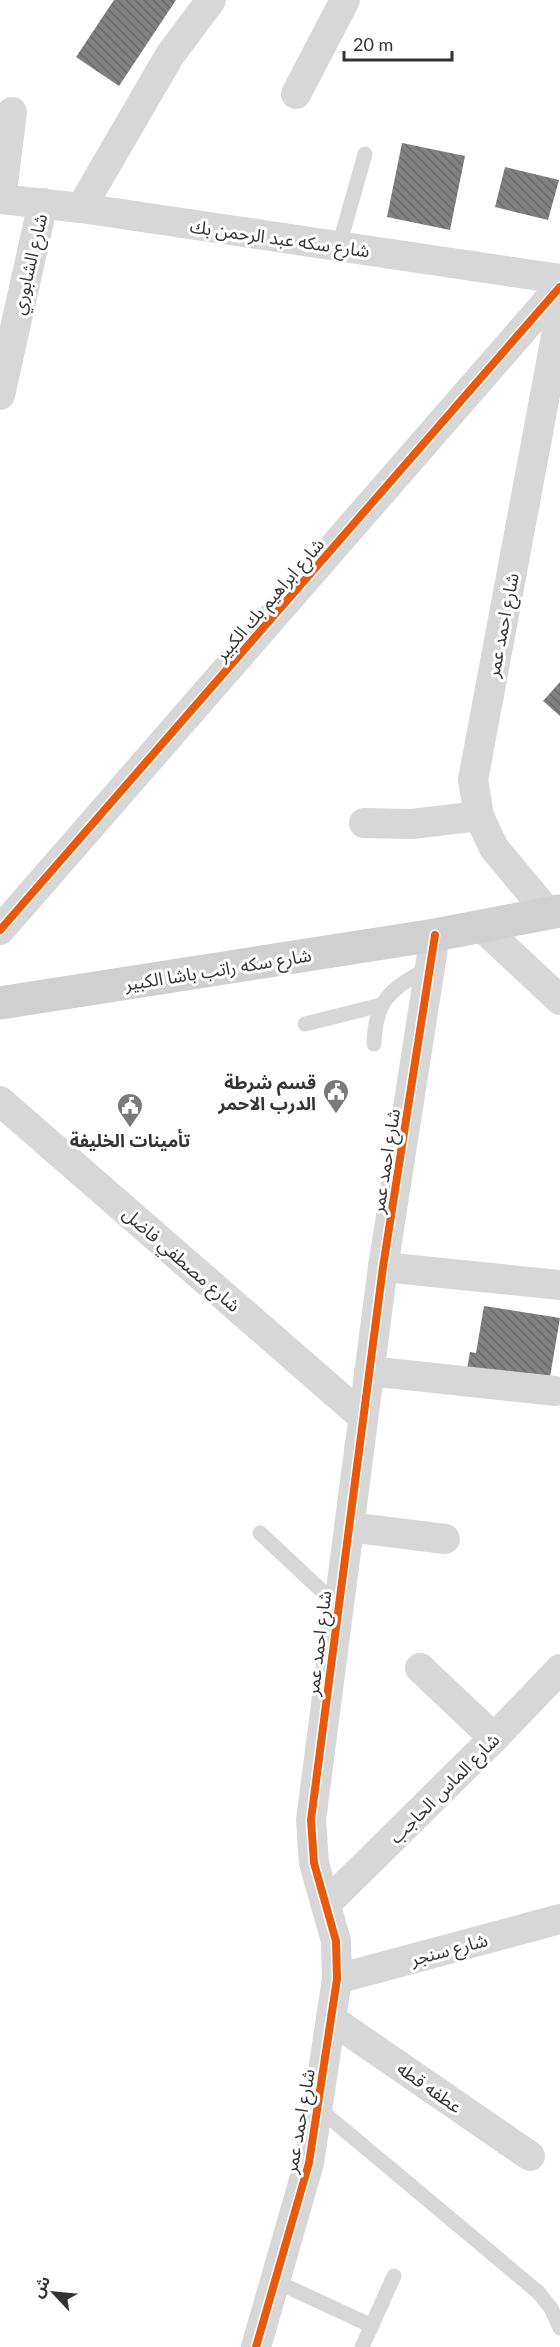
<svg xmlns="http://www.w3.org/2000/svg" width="560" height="2347" viewBox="0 0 560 2347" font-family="Lato,'Noto Sans Arabic',sans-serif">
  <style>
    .building { fill: url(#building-back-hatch) }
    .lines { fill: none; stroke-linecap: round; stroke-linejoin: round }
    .lane { stroke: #d7d7d7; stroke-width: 15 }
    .street { stroke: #d7d7d7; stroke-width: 30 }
    .secondary { stroke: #d0d0d0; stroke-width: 33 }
    .cycleway-casing { stroke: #fff; stroke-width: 11 }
    .cycleway { stroke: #e8590c; stroke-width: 8 }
    .labels { text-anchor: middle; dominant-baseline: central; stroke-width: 6; stroke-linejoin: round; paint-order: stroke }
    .street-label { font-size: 18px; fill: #333; stroke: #fff }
    .poi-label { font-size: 18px; font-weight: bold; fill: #333; stroke: #fff; text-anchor: end }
  </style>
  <defs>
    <pattern id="building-back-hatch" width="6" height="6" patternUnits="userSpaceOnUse" patternTransform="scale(1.5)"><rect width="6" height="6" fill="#818181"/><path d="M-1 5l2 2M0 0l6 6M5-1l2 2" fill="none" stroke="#6a6a6a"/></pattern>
  </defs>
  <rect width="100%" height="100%" fill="#fff"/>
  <g class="building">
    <path d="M 114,0 L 176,0 L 119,86 L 76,57 Z"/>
    <path d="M 402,143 L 465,156 L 450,230 L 387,217 Z"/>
    <path d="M 505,167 L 559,180 L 548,220 L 495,207 Z"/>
    <path d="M 560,682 L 560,716 L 543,701 Z"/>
    <path d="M 484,1306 L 560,1318 L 550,1377 L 464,1386 L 470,1352 L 476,1353 Z"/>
  </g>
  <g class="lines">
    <g class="lane">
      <path d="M 339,246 L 365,154"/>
      <path d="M 305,1024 L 381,1005"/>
      <path d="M 374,1044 C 375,997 393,989 431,966"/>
      <path d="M 260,1533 L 338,1606"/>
      <path d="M 318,2108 L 538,2292 L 551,2308 L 560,2328"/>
      <path d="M 275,2281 L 372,2326"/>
      <path d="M 362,2347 L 394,2276"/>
    </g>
    <g class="street">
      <path d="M 296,94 L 345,0"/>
      <path d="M 0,199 L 81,208 L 560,279"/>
      <path d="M 1,199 L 12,112"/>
      <path d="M 81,208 L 170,55 L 211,0"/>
      <path d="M 0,395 L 43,203"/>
      <path d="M 364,823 L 412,824 L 479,816"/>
      <path d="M 549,914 L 494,848 L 479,816 L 473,780 L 560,315"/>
      <path d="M 481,926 L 560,1000"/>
      <path d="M 0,930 L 560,287"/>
      <path d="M 0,1101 L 363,1417"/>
      <path d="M 383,1267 L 560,1285"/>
      <path d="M 369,1371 L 555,1391"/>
      <path d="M 349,1527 L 445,1539"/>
      <path d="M 420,1668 L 494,1738"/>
      <path d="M 326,1904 L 494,1738 L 560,1669"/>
      <path d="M 337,1979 L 560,1919"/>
      <path d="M 331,2019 L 530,2156"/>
      <path d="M 256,2347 L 309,2163 L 337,1979 L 336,1941 L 314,1863 L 311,1820 L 383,1267 L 435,935"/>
    </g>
    <path class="secondary" d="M 0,1003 L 435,935 L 560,911"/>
    <defs>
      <g id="cycleway">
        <path d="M 0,930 L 560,287"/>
        <path d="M 256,2347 L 309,2163 L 337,1979 L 336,1941 L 314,1863 L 311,1820 L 383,1267 L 435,935"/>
      </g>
    </defs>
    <use href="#cycleway" class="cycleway-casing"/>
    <use href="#cycleway" class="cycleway"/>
  </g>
  <defs>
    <symbol id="civic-pin" viewBox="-11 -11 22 30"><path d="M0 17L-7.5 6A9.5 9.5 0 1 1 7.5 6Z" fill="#7a7a7a" stroke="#fff"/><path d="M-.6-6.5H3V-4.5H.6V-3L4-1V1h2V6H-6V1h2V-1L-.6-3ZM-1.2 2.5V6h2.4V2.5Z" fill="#fff"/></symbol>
  </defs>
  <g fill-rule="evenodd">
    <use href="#civic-pin" x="321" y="1077" width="30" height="40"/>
    <use href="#civic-pin" x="115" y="1091" width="30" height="40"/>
  </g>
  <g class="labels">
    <g class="street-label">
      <text transform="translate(280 238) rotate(8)">شارع سكه عبد الرحمن بك</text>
      <text transform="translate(29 264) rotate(-77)">شارع الشابوري</text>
      <text transform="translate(269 599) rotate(-49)">شارع ابراهيم بك الكبير</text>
      <text transform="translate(502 625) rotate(-79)">شارع احمد عمر</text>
      <text transform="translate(218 969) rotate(-9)">شارع سكه راتب باشا الكبير</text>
      <text transform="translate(385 1161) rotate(-81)">شارع احمد عمر</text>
      <text transform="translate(182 1259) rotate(41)">شارع مصطفي فاضل</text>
      <text transform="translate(318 1643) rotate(-83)">شارع احمد عمر</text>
      <text transform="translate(444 1788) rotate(-45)">شارع الماس الحاجب</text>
      <text transform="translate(449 1949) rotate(-15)">شارع سنجر</text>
      <text transform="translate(430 2087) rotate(35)">عطفه قطه</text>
      <text transform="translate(299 2121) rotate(-80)">شارع احمد عمر</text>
    </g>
    <g class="poi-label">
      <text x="316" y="1082">قسم شرطة<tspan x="316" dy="21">الدرب الاحمر</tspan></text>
      <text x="130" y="1140" text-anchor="middle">تأمينات الخليفة</text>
    </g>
  </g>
  <g transform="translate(54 2293) rotate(296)" stroke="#ffffff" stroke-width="4.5" paint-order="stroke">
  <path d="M0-4.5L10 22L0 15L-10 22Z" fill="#333333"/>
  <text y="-9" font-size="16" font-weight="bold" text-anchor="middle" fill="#333333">ش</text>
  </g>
  <path d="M344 51v9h108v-9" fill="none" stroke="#333333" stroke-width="3"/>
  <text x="353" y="51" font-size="18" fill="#333333" stroke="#ffffff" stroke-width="4.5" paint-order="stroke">20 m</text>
</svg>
